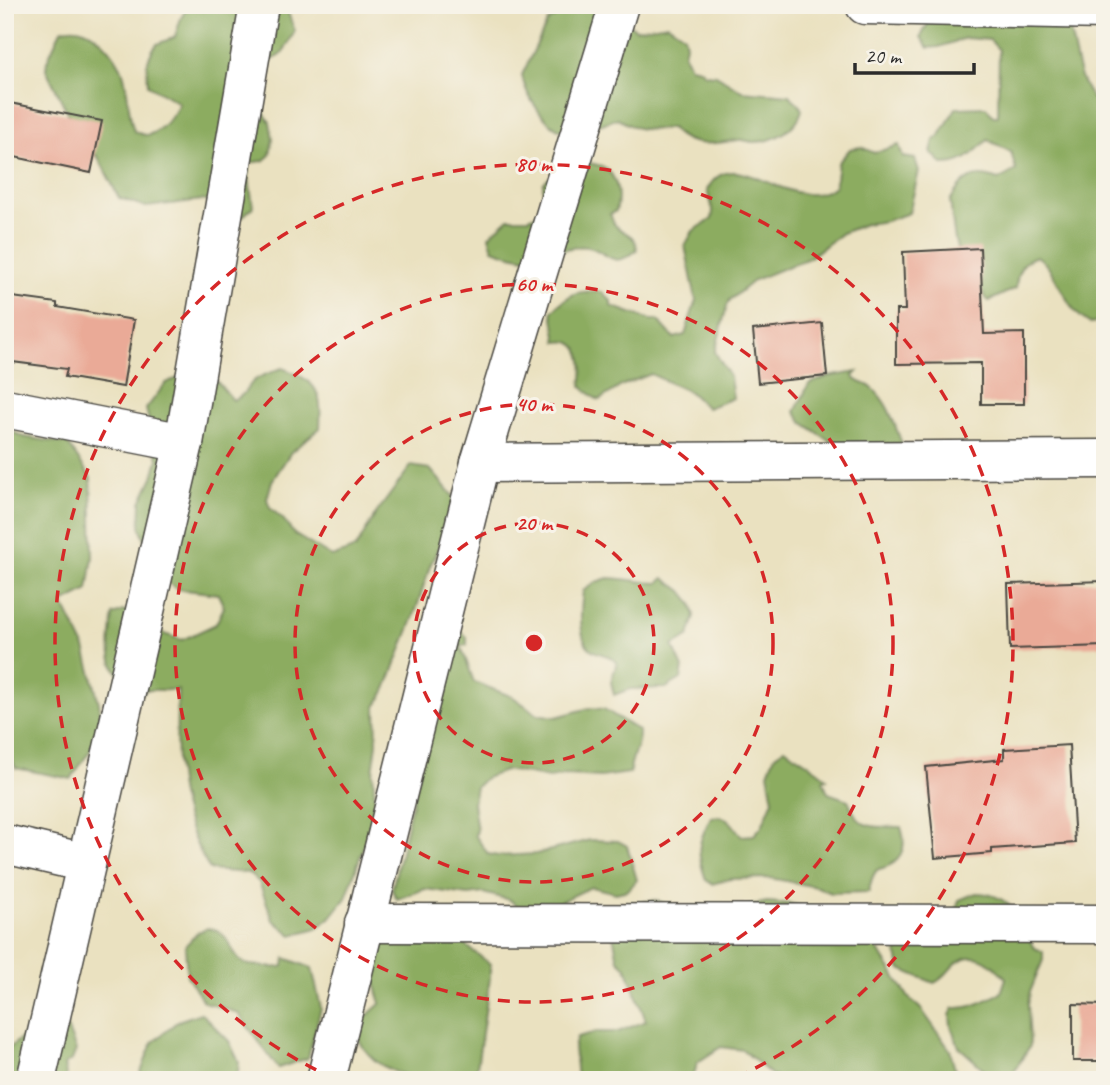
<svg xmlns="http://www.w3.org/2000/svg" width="1110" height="1085" viewBox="0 0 1110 1085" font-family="Caveat,sans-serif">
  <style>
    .forest { fill: #8cac60; stroke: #5c6c46; stroke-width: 2 }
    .building { fill: #eaaa97 }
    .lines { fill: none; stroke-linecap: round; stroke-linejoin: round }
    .street-casing { stroke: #484641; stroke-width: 41 }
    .street { stroke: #fff; stroke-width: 38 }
    .ring { fill: none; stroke: #d62828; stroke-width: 3.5; stroke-dasharray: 12 9 }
    .centre { fill: #d62828; stroke: #f7f3e8; stroke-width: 3.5 }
    .ring-label { font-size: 21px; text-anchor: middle; font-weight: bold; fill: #d62828; stroke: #f7f3e8; stroke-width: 6; stroke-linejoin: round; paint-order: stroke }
  </style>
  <rect width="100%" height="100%" fill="#f7f3e8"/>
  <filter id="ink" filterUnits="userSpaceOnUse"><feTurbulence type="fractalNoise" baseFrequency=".0143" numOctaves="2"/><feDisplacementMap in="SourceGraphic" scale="14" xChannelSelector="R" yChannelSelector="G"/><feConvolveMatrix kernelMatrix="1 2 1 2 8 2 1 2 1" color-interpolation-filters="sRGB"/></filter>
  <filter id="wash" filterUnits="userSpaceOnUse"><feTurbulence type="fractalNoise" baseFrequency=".00686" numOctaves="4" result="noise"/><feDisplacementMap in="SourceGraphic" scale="28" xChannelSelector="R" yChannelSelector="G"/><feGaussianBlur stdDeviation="1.57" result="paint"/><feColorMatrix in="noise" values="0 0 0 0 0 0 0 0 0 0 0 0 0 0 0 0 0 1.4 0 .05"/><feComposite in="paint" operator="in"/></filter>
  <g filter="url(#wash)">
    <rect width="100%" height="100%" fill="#eae1c0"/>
    <g class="forest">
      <path d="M 189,5 L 285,5 L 295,31 L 283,53 L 271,61 L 261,75 L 259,105 L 270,122 L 273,139 L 270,155 L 263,161 L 247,163 L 253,207 L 242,217 L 224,206 L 202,200 L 146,207 L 119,198 L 98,157 L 83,144 L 46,69 L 47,61 L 61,30 C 87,20 110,46 121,67 C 129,84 127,112 134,131 C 136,132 143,135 146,135 C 159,134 176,114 179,103 L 148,85 L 147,63 L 152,51 L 157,44 L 175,37 L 181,18 Z"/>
      <path d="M 1060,5 C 1064,14 1068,22 1070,31 C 1077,60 1078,92 1105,110 L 1105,311 L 1097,322 L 1091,324 C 1063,310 1061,274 1037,256 C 1021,261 1017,273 1016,288 L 989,301 C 981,295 980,286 976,277 C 972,271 966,266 962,260 C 953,246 953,219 950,201 C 962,179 973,170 998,180 L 1016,170 L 1011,152 L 988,140 C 971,154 966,164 942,164 L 931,152 L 934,140 L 939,137 L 956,108 L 986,107 L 993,116 L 998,116 L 999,50 L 990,40 L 966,38 L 939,47 L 928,48 L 921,37 L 929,21 Z"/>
      <path d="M 584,6 L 602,7 L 636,29 L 668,24 L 684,35 L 686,44 L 684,54 L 690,67 L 700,69 L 705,74 L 716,75 L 742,91 L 789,95 L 799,104 L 802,110 C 797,129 774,142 754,142 C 748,142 743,139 738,140 C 714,144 688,149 671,128 C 651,131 634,131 618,118 C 604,123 585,132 570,132 C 547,131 525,95 522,75 L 548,21 L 567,11 Z"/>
      <path d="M 899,145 L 903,157 L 915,159 L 919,171 L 909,213 L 886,221 L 865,224 L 842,233 L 809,258 L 754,280 L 730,300 L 727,306 L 715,352 L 730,377 L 733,398 L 707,408 L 690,392 L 651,374 L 623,385 L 599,400 L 595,398 L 581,386 C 583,374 586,348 569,342 C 565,341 561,342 557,342 L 552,311 C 570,293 577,290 602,292 L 611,301 L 611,306 L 651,320 L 658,320 L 674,338 L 685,335 L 696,300 L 685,246 L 693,231 L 712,219 L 713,211 L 707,190 C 734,138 792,219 835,186 L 838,163 L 850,149 L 861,147 L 874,153 Z"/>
      <path d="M 580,161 C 586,163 598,164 603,167 C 618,175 620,197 616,211 L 610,214 C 612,217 612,222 615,225 C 624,235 636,233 637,250 C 611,272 607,250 588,247 C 569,244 549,257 530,258 C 517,258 505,253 493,249 L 489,236 L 509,218 L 529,218 L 543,212 L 543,184 L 547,179 Z"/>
      <path d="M 204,367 L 233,400 C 245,397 246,387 255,380 C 261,375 274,372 282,368 C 318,381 322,392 320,428 L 291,452 L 272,481 L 267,499 L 270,508 L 283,519 L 294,534 L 332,557 L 356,548 L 375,515 L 411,466 L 430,469 L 459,503 L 430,566 L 413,619 L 386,689 L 376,707 L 377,743 L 373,772 L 375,801 L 369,831 L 346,898 L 330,918 L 317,928 L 292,935 L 273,920 L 259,882 L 249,873 L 210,870 C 174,811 174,757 178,690 L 146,690 L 138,697 C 107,665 108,659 113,615 L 123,611 L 146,616 L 164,634 L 182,640 L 216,624 L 224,607 L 218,594 L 177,589 L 167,582 L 147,547 L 140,526 L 141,502 L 153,477 L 158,459 L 146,409 L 166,383 Z"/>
      <path d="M 857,372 L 853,376 C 858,384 865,382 872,388 C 889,403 894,423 902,444 L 833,443 L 802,422 L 795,412 L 809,384 L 827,377 Z"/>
      <path d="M 5,428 L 24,437 L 68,444 L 91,478 L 93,557 L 88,590 L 63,603 L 85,648 L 99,703 L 103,731 L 71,779 L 16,768 L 5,746 Z"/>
      <path d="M 608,578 C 626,578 641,583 658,583 L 664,578 L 682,591 L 692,604 L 695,616 L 689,636 L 673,646 L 683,668 L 681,679 L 666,688 L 630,689 L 614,695 L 611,682 L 617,662 C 609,654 600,655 592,650 C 577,640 581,607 583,591 L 596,582 Z"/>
      <path d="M 453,625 L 467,637 L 467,645 L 461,646 L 474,682 L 513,697 L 537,714 L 556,717 L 589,708 L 604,709 L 639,731 C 640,748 630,756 630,773 L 601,777 L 567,775 L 549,778 L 507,770 L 485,778 L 476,787 L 473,803 L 477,831 L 475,835 L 488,854 L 498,856 L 536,854 L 590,840 L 618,841 L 627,846 L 637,880 L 628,890 L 616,893 L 591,887 L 543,910 L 522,911 L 510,900 L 483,893 L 469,895 L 425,889 L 397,899 L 392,890 Z"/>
      <path d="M 785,748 C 796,757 821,770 827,779 L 823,780 L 828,793 L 848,800 C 860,832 871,826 901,827 C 906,842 905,859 888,866 C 885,868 880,868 877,870 C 872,875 870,885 869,892 L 831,893 L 817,887 L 770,878 L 730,879 L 712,884 L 706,880 C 696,851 697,844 711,817 C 728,814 732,823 741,836 L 754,835 L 762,826 L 773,800 L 768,773 L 775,755 Z"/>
      <path d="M 976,893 C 1011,893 1021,919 1033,947 L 1043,952 L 1043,960 L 1030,992 L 1028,1005 L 1030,1046 L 1009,1079 L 987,1072 L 959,1047 L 951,1026 L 950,1015 L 954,1008 C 971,1009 986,1000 1001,993 L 1006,978 C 992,963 974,947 954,965 C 947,972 944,979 934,983 L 900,969 L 897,954 L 902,937 L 952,924 L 959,900 Z"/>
      <path d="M 656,900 L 679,909 L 745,907 L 767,902 L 791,904 L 816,910 L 870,937 L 909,998 L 921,1009 L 950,1050 L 956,1074 L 952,1080 L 784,1080 L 773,1076 L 743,1050 L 721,1047 L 698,1062 L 692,1080 L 577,1080 L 574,1047 L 577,1037 L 597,1032 L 618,1032 L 646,1021 L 626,967 L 618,960 L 612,930 L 619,909 L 627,904 Z"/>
      <path d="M 437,915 L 468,947 L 490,964 L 490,978 L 477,1067 L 461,1080 C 424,1080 374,1078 358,1037 L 362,1020 L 381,1003 C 374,984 367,952 387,937 C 399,928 423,921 437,915 Z"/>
      <path d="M 208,928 C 236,935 226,953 244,963 C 249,966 255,965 261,966 C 269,967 276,969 284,966 L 285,958 L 312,968 L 321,1008 L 308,1058 L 278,1068 L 238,1013 L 204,1002 L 187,976 L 185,946 L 198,932 Z"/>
      <path d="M 201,1013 L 229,1041 L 239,1062 L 237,1080 L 138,1080 L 152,1043 L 178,1021 Z"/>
      <path d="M 67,1027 L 76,1050 L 72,1060 L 64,1065 L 67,1080 L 5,1080 L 5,1052 L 28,1032 Z"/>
    </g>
    <g id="blocks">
      <g class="building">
        <path d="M 5,102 L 102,121 L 91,173 L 5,155 Z"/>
        <path d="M 980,248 L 984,334 L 1024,333 L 1024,404 L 981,404 L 981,363 L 896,364 L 896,310 L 905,310 L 903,252 Z"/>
        <path d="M 5,296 L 57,303 L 57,307 L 134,320 L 123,387 L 65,377 L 67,369 L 5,361 Z"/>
        <path d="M 822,323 L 827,376 L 758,383 L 753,330 Z"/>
        <path d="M 1105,581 L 1105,646 L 1010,649 L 1008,584 Z"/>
        <path d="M 1069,745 L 1075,843 L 992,849 L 992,853 L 935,858 L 926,767 L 1004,759 L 1004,749 Z"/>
        <path d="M 1073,1004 L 1105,1005 L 1105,1061 L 1073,1061 Z"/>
      </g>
    </g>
  </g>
  <g filter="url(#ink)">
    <use href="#blocks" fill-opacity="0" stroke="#484641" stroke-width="2"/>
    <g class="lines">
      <defs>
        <g id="street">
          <path d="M 865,5 L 1105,10"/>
          <path d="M 5,408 L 184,443"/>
          <path d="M 480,463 L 1105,459"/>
          <path d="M 5,844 L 86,863"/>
          <path d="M 364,923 L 1105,924"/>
          <path d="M 36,1080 L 184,443 L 259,5"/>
          <path d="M 326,1080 L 480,463 L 619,5"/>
        </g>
      </defs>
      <use href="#street" class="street-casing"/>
      <use href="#street" class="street"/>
    </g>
  </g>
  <g class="ring">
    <circle cx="534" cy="643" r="120"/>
    <circle cx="534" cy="643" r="239"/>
    <circle cx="534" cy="643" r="359"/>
    <path d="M335 1079A479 479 0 1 1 733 1079"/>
  </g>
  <circle cx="534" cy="643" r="10" class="centre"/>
  <g class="ring-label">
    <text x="534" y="171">80 m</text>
    <text x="534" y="291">60 m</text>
    <text x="534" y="411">40 m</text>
    <text x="534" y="530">20 m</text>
  </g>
  <rect width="1110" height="1085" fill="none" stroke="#f7f3e8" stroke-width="28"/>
  <path d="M855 63v10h119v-10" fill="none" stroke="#2b2b2b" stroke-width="3.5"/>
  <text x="865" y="63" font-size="21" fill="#2b2b2b" stroke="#f7f3e8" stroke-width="5" paint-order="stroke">20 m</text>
</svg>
